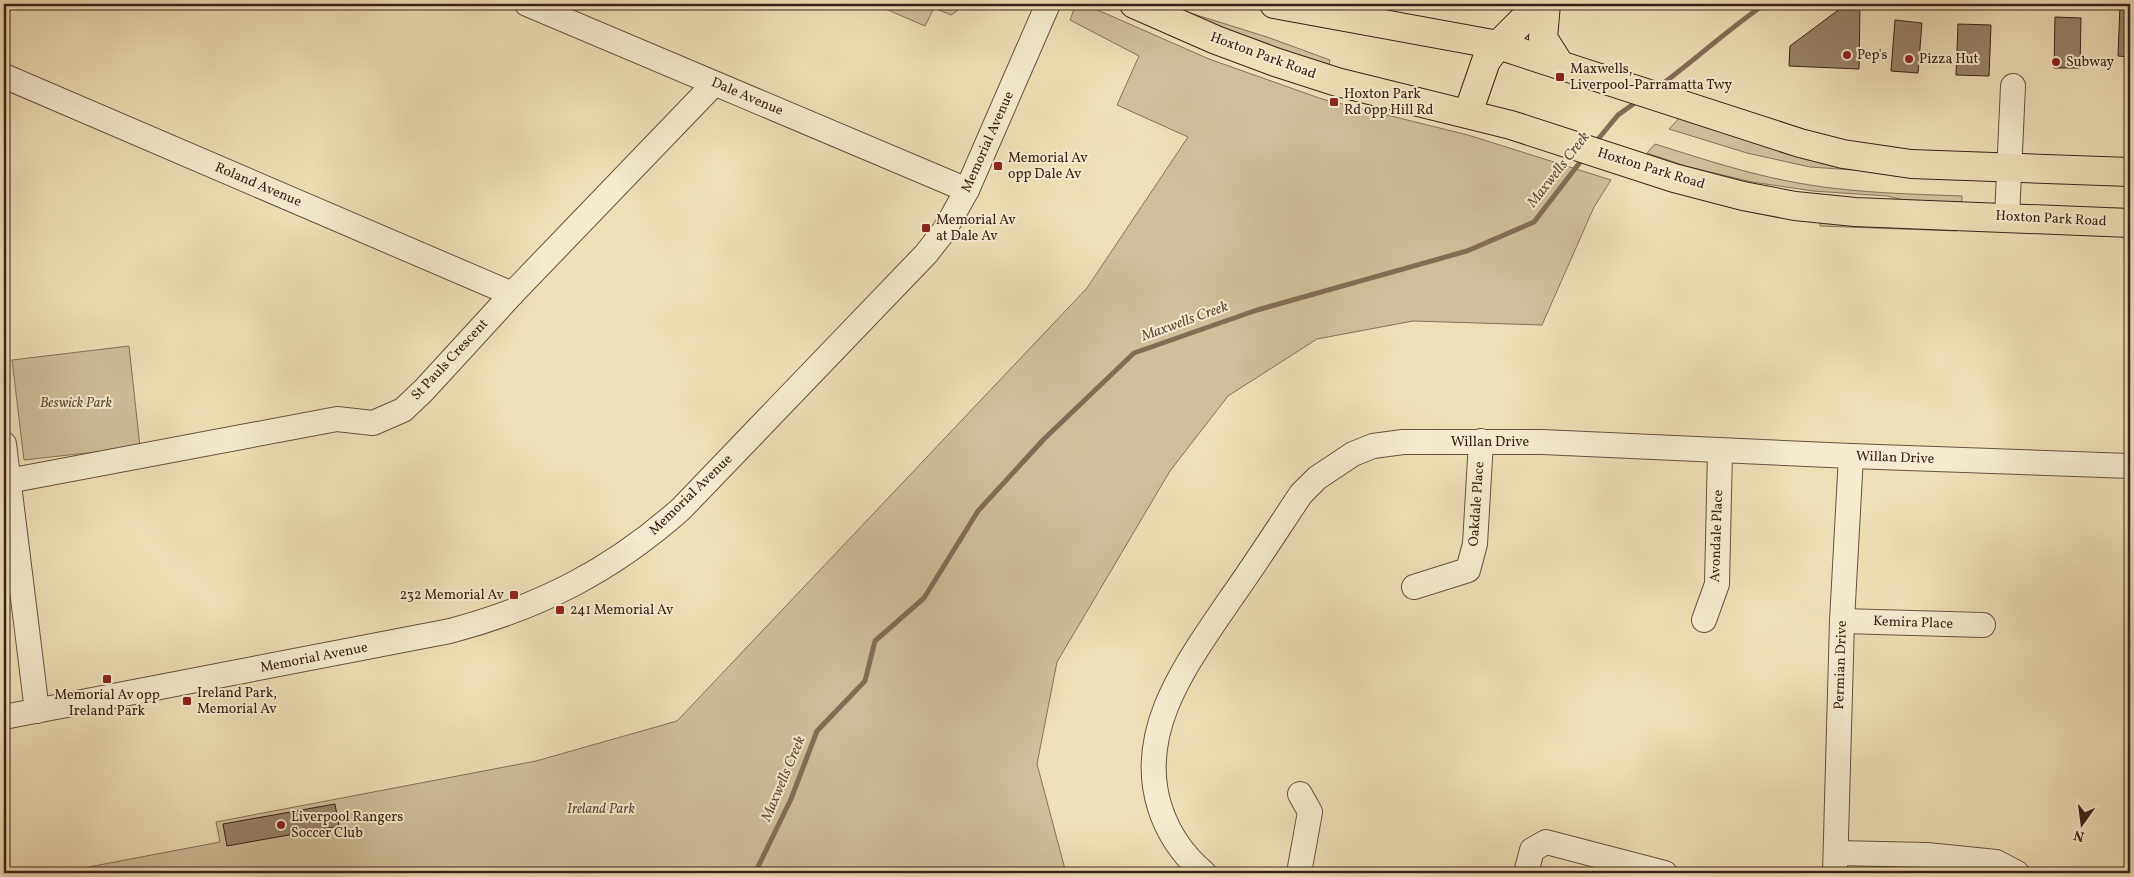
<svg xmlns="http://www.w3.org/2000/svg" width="2134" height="877" viewBox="0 0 2134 877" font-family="Vollkorn,serif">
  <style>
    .green { fill: #cfc09b; stroke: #84715a }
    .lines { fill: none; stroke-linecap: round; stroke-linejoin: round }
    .stream { stroke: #816d56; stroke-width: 5 }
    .building { fill: #98856a; stroke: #3a2218 }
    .minor-casing { stroke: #675240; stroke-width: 26 }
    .major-casing { stroke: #3a2218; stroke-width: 30 }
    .minor { stroke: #f4ebd0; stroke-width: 24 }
    .major { stroke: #eee0b6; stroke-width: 28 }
    .poi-dot { fill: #8f2418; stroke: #f4ebd0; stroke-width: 2 }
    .labels { text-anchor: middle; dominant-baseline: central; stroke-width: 4; stroke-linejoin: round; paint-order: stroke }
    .poi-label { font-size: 14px; fill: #3a2218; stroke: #f4ebd0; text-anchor: start }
    .street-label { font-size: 14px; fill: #3a2218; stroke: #f4ebd0 }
    .park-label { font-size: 14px; font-style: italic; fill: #5f4a39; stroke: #f4ebd0 }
    .water-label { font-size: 15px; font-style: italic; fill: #644e3c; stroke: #f4ebd0 }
  </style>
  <rect width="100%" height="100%" fill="#eee0b6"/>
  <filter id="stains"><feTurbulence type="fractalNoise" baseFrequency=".004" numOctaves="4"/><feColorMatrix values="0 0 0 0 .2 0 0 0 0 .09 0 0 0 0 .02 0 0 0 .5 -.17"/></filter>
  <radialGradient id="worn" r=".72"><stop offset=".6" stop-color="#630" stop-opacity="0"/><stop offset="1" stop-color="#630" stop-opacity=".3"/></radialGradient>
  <g class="green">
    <path d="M 874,4 L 967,4 L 951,15 L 934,8 L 925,26 Z"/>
    <path d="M 1076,4 L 1084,4 L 1209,59 L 1322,99 L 1468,135 L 1611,180 L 1594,207 L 1542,325 L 1413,321 L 1317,339 L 1228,396 L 1170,471 L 1057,662 L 1037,764 L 1066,873 L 57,873 L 220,842 L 216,822 L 536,761 L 677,721 L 1087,288 L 1188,137 L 1117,105 L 1139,56 L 1070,20 Z"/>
    <path d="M 1187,12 L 1267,37 L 1330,60 L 1328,70 L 1185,17 Z"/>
    <path d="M 1683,114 L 1943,176 L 1810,167 L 1747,153 L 1669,129 Z"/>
    <path d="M 1655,144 C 1706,160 1757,177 1810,185 C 1860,193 1911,194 1962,196 L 1962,201 L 1959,203 L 1916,203 L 1887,196 L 1813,191 L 1752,182 L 1689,167 L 1647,153 Z"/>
    <path d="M 1820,221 L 1957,225 L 1957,231 L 1820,226 Z"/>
    <path d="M 129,346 L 140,447 L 24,460 L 12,360 Z"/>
  </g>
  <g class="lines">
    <g class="stream">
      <path d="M 1657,88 C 1694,61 1727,30 1765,4"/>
      <path d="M 1594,144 L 1618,115 L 1639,100"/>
      <path d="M 755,873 L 791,799 L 817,731 L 865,681 L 875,641 L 924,598 L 978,511 L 1044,439 L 1134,353 L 1257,310 L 1467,251 L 1534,222 L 1584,157"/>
    </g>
  </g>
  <g class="building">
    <path d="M 2120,4 L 2130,4 L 2130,57 L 2118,56 Z"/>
    <path d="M 1845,5 L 1860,5 L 1859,69 L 1789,66 L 1790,46 Z"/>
    <path d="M 2055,17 L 2081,18 L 2080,68 L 2054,68 Z"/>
    <path d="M 1895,20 L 1922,23 L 1918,73 L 1891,71 Z"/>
    <path d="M 1958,24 L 1991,25 L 1989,76 L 1956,75 Z"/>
    <path d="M 335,804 L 339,826 L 227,846 L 223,824 Z"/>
  </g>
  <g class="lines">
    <defs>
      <g id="minor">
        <path d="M 527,4 L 967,190"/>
        <path d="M 4,76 L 512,294"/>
        <path d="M 2007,217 L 2013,86"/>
        <path d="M 4,444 L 37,711"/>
        <path d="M 8,481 L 337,419 L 373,423 L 403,410 L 424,390 L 512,294 L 714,84"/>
        <path d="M 1414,587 L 1468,570 L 1475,544 L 1481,441"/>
        <path d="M 1704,620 L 1717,584 L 1720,451"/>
        <path d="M 1842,621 L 1983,625"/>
        <path d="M 4,717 L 450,631 C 540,607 611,571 681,509 L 926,254 L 944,231 L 967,190 L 1048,4"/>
        <path d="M 1836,853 L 1927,855 L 1996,862 L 2017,873"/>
        <path d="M 1204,873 C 1184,856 1168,833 1160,808 C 1135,730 1188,662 1229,601 C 1254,566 1277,530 1301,494 L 1317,478 L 1353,454 L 1373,446 L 1403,442 L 1542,442 L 1851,456 L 2130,466"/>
        <path d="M 1299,873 L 1310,812 L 1300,794"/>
        <path d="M 1526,873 L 1532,850 L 1546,842 L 1665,873"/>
        <path d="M 1835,873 L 1842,621 L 1851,456"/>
      </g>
      <g id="major">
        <path d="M 1134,4 L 1216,40 L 1275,62 L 1337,82 L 1511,125 L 1674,178 L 1743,196 L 1795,206 L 1855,212 L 2130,223"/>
        <path d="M 1274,4 L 1498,45 L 1800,143 L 1843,154 L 1911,164 L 2130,172"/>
        <path d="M 1546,4 L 1543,38 L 1560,65"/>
        <path d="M 1468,113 L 1486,61 L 1498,45 L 1539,4"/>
      </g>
    </defs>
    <use href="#minor" class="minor-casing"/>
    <use href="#major" class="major-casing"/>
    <use href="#minor" class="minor"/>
    <use href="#major" class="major"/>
  </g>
  <g class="poi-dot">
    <circle cx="1847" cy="55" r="5"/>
    <circle cx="1909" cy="59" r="5"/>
    <circle cx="2056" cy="62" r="5"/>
    <rect x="1555" y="72" width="10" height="10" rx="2.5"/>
    <rect x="1329" y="97" width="10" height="10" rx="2.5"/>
    <rect x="993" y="161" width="10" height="10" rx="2.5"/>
    <rect x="921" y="223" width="10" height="10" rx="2.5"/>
    <rect x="509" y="590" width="10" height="10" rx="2.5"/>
    <rect x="555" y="605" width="10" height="10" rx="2.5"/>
    <rect x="102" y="674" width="10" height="10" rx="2.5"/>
    <rect x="182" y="696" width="10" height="10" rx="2.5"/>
    <circle cx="281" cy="825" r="5"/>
  </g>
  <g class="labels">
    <g class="poi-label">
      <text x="1857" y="55">Pep's</text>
      <text x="1919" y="59">Pizza Hut</text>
      <text x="2066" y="62">Subway</text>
      <text x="1570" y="69">Maxwells,<tspan x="1570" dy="16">Liverpool-Parramatta Twy</tspan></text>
      <text x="1344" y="94">Hoxton Park<tspan x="1344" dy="16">Rd opp Hill Rd</tspan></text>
      <text x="1008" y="158">Memorial Av<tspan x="1008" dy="16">opp Dale Av</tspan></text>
      <text x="936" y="220">Memorial Av<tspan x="936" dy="16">at Dale Av</tspan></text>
      <text x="504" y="595" text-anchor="end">232 Memorial Av</text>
      <text x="570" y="610">241 Memorial Av</text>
      <text x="197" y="693">Ireland Park,<tspan x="197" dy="16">Memorial Av</tspan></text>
      <text x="107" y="695" text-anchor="middle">Memorial Av opp<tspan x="107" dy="16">Ireland Park</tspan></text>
      <text x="291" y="817">Liverpool Rangers<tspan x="291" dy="16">Soccer Club</tspan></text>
    </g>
    <g class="street-label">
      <text transform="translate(1263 56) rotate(20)">Hoxton Park Road</text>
      <text transform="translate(747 97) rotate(23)">Dale Avenue</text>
      <text transform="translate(988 142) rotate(-66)">Memorial Avenue</text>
      <text transform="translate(1651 169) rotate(17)">Hoxton Park Road</text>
      <text transform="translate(258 185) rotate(23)">Roland Avenue</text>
      <text transform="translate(2051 219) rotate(3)">Hoxton Park Road</text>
      <text transform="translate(450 360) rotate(-47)">St Pauls Crescent</text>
      <text x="1490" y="442">Willan Drive</text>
      <text transform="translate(1895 458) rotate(2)">Willan Drive</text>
      <text transform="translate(691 495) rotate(-44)">Memorial Avenue</text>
      <text transform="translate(1477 504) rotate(-86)">Oakdale Place</text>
      <text transform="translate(1717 536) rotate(-88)">Avondale Place</text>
      <text transform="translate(1913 623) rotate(2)">Kemira Place</text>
      <text transform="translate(314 658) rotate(-11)">Memorial Avenue</text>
      <text transform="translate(1841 665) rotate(-88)">Permian Drive</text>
    </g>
    <g class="park-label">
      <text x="76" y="403">Beswick Park</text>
      <text x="601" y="809">Ireland Park</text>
    </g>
    <g class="water-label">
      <text transform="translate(1559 170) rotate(-52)">Maxwells Creek</text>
      <text transform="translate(1185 322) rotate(-20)">Maxwells Creek</text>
      <text transform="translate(784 779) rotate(-67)">Maxwells Creek</text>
    </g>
  </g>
  <rect width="2134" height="877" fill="none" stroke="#eee0b6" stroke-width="20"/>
  <rect x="5" y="5" width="2124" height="867" fill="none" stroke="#3a2218" stroke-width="2.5"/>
  <rect x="10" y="10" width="2114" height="857" fill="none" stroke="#3a2218"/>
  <g transform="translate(2082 824) rotate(194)" stroke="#f4ebd0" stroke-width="4" paint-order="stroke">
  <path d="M0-4L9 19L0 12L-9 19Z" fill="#3a2218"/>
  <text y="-8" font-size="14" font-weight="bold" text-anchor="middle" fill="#3a2218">N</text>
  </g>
  <rect width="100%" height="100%" filter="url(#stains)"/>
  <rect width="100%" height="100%" fill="url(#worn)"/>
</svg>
